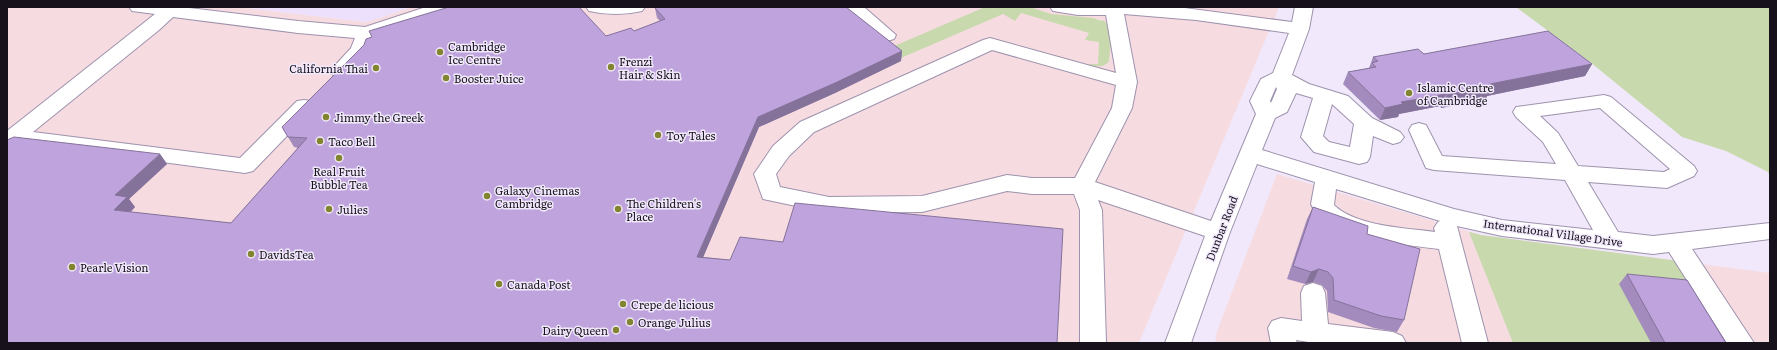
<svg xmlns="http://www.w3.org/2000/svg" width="1777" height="350" viewBox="0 0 1777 350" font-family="Literata,serif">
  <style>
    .commercial { fill: #f6dce1 }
    .built { fill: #ede0fd }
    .green { fill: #c8daad }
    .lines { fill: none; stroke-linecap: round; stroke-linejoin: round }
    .minor-casing { stroke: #9e92ad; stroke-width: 2 }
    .minor { fill: #fff; fill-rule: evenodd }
    .wall { fill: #a38cbd }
    .shaded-wall { fill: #85729a }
    .building { fill: #bea3dc; stroke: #85729a }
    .poi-dot { fill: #82842f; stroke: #f1e9fb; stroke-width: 1.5 }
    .labels { text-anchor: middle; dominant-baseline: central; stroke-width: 3; stroke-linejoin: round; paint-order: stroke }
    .poi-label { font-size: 11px; fill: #16111b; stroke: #f1e9fb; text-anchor: start }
    .street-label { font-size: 11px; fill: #16111b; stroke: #f1e9fb }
  </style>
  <rect width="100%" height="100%" fill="#f1e9fb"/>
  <g class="commercial">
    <path d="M 7,7 L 240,7 L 367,22 L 412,7 L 1279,7 L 1139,343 L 7,343 Z"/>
    <path d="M 1277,174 L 1481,235 L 1770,273 L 1770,343 L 1215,343 L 1217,331 Z"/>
  </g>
  <path class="built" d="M 240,7 L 412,7 L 367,22 Z"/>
  <g class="green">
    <path d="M 985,7 L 1030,7 L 1051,14 L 1093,18 L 1101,21 L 1103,20 C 1114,28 1110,49 1109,61 C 1105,68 1095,67 1088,64 L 1098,64 L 1099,42 L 1085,40 L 1089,33 L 1021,13 L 1015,21 L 1003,14 L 901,58 L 892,47 Z"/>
    <path d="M 1516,7 L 1770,7 L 1770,176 L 1768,172 L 1726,151 L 1682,137 L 1590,62 Z"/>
    <path d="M 1469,232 L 1481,235 L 1679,261 L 1728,343 L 1513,343 Z"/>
  </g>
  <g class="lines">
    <defs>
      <g id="minor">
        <path d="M 129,7 L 181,7 L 298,21 L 365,27 L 426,7 L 453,7 L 450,11 L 374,36 C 370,48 358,70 346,75 C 341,77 338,76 333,75 L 330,71 L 351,48 L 355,38 L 298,33 L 173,17 L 159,30 L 33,132 L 240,158 L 297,101 L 304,100 L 311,101 L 314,106 L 311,111 L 253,171 L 245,173 L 19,143 L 14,147 L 7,149 L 7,131 L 155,14 L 132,11 Z"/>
        <path d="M 586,7 L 645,7 L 642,11 C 625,15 606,15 589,11 Z"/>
        <path d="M 844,7 L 864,7 L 896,35 L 894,39 L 887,41 L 880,39 Z"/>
        <path d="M 1050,7 L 1177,7 L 1292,22 L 1295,7 L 1313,7 L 1309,29 L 1292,75 L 1309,84 L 1348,96 L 1372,118 L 1400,132 L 1404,137 L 1400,142 L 1393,144 L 1373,136 L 1370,157 L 1367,162 L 1359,164 L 1314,152 L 1301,137 L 1313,98 L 1296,93 L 1287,112 L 1275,118 L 1262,150 L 1454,209 L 1502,220 L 1593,230 L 1565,180 L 1434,170 L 1426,168 L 1409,130 L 1412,125 L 1419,123 L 1426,125 L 1442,156 L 1556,164 L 1543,142 L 1516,117 L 1513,112 L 1516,107 L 1604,95 L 1611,97 L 1694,166 L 1697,171 L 1694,176 L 1667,188 L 1588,182 L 1618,232 L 1653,236 L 1770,223 L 1770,239 L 1692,249 L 1754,343 L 1727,343 L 1669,252 L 1653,254 L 1502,236 L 1457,226 L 1488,343 L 1462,343 L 1439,249 C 1409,245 1340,239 1318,217 C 1315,214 1313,208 1311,204 L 1315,182 L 1257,164 L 1230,232 L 1191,343 L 1165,343 L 1205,236 L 1098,200 L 1102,210 L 1106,343 L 1080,343 L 1080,210 L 1074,194 L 1032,194 L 1007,191 L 922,212 L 829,213 L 763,199 L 754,174 L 773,146 L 800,122 L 983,40 L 990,38 L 1116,73 L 1106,15 L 1078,15 L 1053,11 ZM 1124,14 L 1196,20 L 1289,33 L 1273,73 L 1261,79 L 1250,101 L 1256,114 L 1211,221 L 1095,182 L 1132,108 L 1137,82 ZM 992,50 L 1116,85 L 1112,108 L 1075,178 L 1032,178 L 1007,175 L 922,196 L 829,197 L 780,187 L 776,174 L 789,156 L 814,132 ZM 1276,87 L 1277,89 L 1271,103 L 1270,101 ZM 1332,104 L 1354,124 L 1350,147 L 1329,142 L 1323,136 ZM 1600,108 L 1670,169 L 1664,172 L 1578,166 L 1558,133 L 1540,116 ZM 1336,189 L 1440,221 L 1438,222 L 1434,228 L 1435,232 C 1406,228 1355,226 1334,205 Z"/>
        <path d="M 1313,283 L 1322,286 L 1325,293 L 1328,324 L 1393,332 L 1402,336 L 1406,343 L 1315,343 L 1296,340 L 1297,343 L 1271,343 L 1268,328 L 1272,321 L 1281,318 L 1302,321 L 1301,293 L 1304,286 Z"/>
      </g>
    </defs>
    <use href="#minor" class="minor-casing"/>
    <use href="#minor" class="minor"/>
  </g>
  <g class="wall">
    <path d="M 655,8 L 902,51 L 901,61 L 835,93 L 759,127 L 703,257 L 730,260 L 783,242 L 1063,229 L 7,343 L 160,154 L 167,164 L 129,199 L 135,207 L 131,212 L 231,223 L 298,148 L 294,147 L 282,127 L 606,36 L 634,31 L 660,21 L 657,18 Z"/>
    <path d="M 1424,54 L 1592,64 L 1585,76 L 1487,96 L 1486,99 L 1441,108 L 1440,106 L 1399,114 L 1398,117 L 1380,120 L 1343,84 L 1348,72 L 1369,68 L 1373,57 Z"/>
    <path d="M 1313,207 L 1367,234 L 1404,320 L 1397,332 L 1374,328 L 1328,312 L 1327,291 L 1322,285 L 1313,282 L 1305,284 L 1287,279 L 1307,219 Z"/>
    <path d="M 1627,274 L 1726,343 L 1651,343 L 1619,284 Z"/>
  </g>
  <g class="shaded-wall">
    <path d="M 902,51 L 901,61 L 835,93 L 759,127 L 699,267 L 697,257 L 758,117 Z"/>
    <path d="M 1592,64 L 1585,76 L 1487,96 L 1486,99 L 1441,108 L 1447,95 L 1490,84 Z"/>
    <path d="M 1446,94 L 1440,106 L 1399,114 L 1398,117 L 1380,120 L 1385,108 L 1401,102 Z"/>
    <path d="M 160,154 L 167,164 L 129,199 L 135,207 L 122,220 L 114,210 L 115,195 Z"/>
    <path d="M 1319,269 L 1313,282 L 1305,284 L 1311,272 Z"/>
  </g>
  <g class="building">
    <path d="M 449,7 L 579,7 L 606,36 L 631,28 L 634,31 L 665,19 L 655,8 L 658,7 L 846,7 L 902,51 L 835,83 L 758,117 L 697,257 L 730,260 L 740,237 L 783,242 L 795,203 L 1063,229 L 1057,343 L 7,343 L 7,140 L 14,137 L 160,154 L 115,195 L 127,197 L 114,210 L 231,223 L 307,138 L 288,137 L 282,127 L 364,45 L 366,39 L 372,37 L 369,31 Z"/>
    <path d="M 1548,31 L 1592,64 L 1490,84 L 1492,86 L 1447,95 L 1446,94 L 1401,102 L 1403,104 L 1385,108 L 1348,72 L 1376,67 L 1372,63 L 1378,61 L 1373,57 L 1418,49 L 1424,54 Z"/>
    <path d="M 1313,207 L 1368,226 L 1367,234 L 1420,249 L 1404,320 L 1381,316 L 1334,300 L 1333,278 L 1328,272 L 1319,269 L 1311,272 L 1293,266 Z"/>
    <path d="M 1627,274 L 1687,280 L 1726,343 L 1665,343 Z"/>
  </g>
  <g class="poi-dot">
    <circle cx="440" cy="52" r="4"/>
    <circle cx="611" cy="67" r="4"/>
    <circle cx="376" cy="68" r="4"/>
    <circle cx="446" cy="78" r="4"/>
    <circle cx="1409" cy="93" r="4"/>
    <circle cx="326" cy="117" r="4"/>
    <circle cx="658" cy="135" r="4"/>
    <circle cx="320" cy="141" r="4"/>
    <circle cx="339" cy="158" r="4"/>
    <circle cx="487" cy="196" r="4"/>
    <circle cx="329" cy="209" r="4"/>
    <circle cx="618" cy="209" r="4"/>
    <circle cx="251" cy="254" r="4"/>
    <circle cx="72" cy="267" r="4"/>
    <circle cx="499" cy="284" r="4"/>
    <circle cx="623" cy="304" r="4"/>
    <circle cx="630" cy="322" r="4"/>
    <circle cx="616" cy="330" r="4"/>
  </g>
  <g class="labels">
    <g class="poi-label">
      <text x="448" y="46">Cambridge<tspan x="448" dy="13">Ice Centre</tspan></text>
      <text x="619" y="61">Frenzi<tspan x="619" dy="13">Hair &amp; Skin</tspan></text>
      <text x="368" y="68" text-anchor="end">California Thai</text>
      <text x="454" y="78">Booster Juice</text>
      <text x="1417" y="87">Islamic Centre<tspan x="1417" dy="13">of Cambridge</tspan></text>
      <text x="334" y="117">Jimmy the Greek</text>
      <text x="666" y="135">Toy Tales</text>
      <text x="328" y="141">Taco Bell</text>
      <text x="339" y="171" text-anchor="middle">Real Fruit<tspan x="339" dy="13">Bubble Tea</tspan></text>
      <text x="495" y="190">Galaxy Cinemas<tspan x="495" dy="13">Cambridge</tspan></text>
      <text x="626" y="203">The Children's<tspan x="626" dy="13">Place</tspan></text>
      <text x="337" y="209">Julies</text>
      <text x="259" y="254">DavidsTea</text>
      <text x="80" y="267">Pearle Vision</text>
      <text x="507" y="284">Canada Post</text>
      <text x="631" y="304">Crepe de licious</text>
      <text x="638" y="322">Orange Julius</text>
      <text x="608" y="330" text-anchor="end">Dairy Queen</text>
    </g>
    <g class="street-label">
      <text transform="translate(1221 228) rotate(-69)">Dunbar Road</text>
      <text transform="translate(1553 232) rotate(8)">International Village Drive</text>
    </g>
  </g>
  <rect width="1777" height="350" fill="none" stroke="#16111b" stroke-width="16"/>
</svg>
